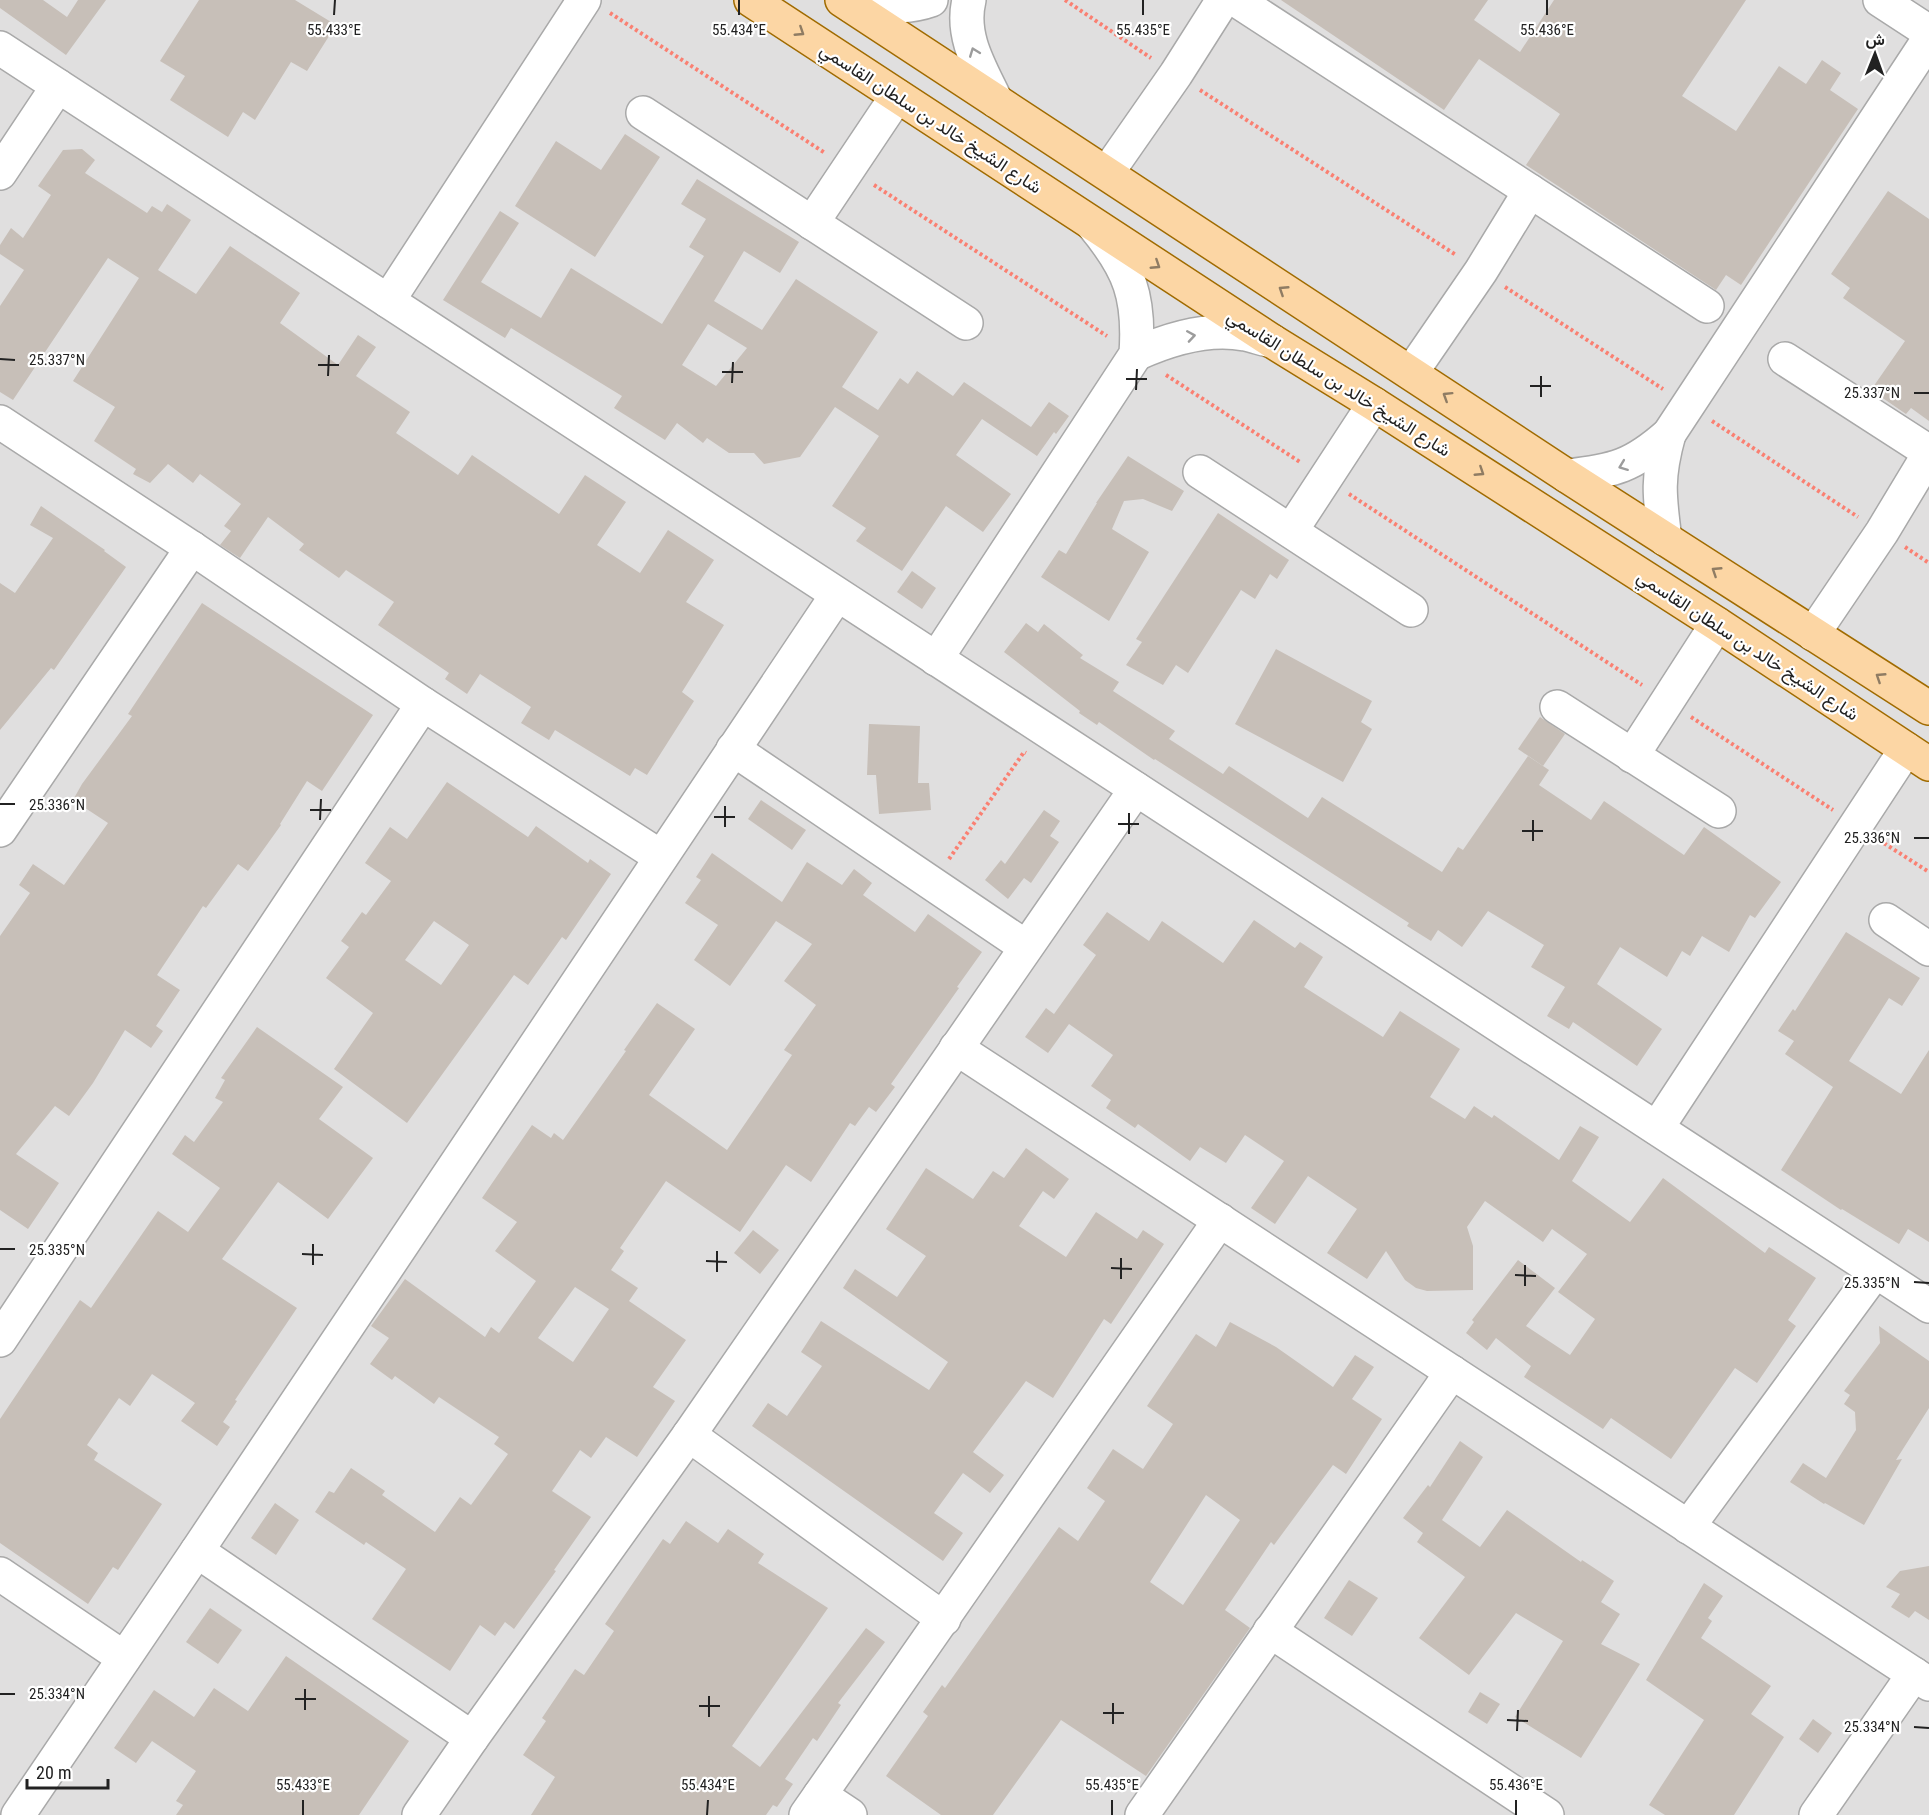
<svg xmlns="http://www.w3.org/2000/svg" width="1929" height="1815" viewBox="0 0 1929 1815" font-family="'Roboto Condensed',Vazirmatn,sans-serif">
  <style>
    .residential { fill: #e0dfdf }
    .building { fill: #c7bfb8; fill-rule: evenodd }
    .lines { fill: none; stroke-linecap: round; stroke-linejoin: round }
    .minor-casing { stroke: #a9a9a9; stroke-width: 36 }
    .major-casing { stroke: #a06b00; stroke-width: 36 }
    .path { stroke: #fa8072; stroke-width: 4; stroke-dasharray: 3 3; stroke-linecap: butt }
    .minor { stroke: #fff; stroke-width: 33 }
    .major { stroke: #fcd6a4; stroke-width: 33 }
    .oneway { stroke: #8f7c63 }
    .oneway2 { stroke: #9c9c9c }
    .ticks { fill: none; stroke: #222; stroke-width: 2 }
    .labels { text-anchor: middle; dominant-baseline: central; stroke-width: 4.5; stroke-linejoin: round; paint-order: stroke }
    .street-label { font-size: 18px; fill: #222; stroke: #fff }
    .ticks-label { font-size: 15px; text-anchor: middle; fill: #222; stroke: #fff; stroke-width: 4.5; stroke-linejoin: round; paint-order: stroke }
  </style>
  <rect width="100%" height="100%" fill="#f2efe9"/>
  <rect class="residential" x="0" y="0" width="1929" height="1815"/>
  <g class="building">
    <path d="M 0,0 L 43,0 L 67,17 L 78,0 L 106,0 L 66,55 L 0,8 Z"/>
    <path d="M 199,0 L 295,0 L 336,25 L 307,71 L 291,62 L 255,120 L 243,112 L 228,137 L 170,100 L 185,76 L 160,61 Z"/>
    <path d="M 1281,0 L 1488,0 L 1474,20 L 1520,52 L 1554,0 L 1746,0 L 1682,96 L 1736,131 L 1779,66 L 1806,84 L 1822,60 L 1841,73 L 1830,90 L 1858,109 L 1741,285 L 1726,275 L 1716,290 L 1526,165 L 1560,114 L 1479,59 L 1444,110 Z"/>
    <path d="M 625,134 L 660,157 L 595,257 L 515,206 L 556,141 L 601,170 Z"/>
    <path d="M 82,149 L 95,160 L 85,173 L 147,213 L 152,206 L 162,212 L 167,204 L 191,220 L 158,270 L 196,294 L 230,246 L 300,293 L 280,323 L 338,365 L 358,335 L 376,347 L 356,376 L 410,412 L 396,433 L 458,475 L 472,455 L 559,514 L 585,475 L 626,502 L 597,545 L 640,573 L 668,530 L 714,560 L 686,602 L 724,625 L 682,692 L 694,701 L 647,775 L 635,768 L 630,776 L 555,730 L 549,740 L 521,723 L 531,707 L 480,674 L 467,694 L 445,679 L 449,673 L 378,625 L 394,602 L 346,570 L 339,578 L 299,550 L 304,544 L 268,517 L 240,558 L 220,545 L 231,531 L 224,526 L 241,504 L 200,474 L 193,483 L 168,464 L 150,483 L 133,474 L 136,469 L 94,441 L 115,407 L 73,381 L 139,278 L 108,258 L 13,400 L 0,392 L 0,306 L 24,270 L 0,254 L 0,245 L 11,228 L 23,238 L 51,195 L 38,186 L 63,150 Z"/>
    <path d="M 697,179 L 799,242 L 780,273 L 744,251 L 714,301 L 762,330 L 796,279 L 878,332 L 842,387 L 878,410 L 900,378 L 908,384 L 917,371 L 953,396 L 964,382 L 1031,427 L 1049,402 L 1069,416 L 1056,434 L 1054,432 L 1037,456 L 982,419 L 956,455 L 1011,494 L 983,532 L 946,506 L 902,571 L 856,541 L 866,528 L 832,506 L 879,436 L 835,407 L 800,457 L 764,464 L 754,453 L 729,453 L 707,438 L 703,443 L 677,423 L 665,440 L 614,408 L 622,396 L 511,328 L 505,338 L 443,300 L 500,211 L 519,223 L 481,282 L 541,318 L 571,268 L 662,324 L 704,256 L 689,247 L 706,219 L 681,204 ZM 708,324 L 747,348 L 716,386 L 682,365 Z"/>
    <path d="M 1888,191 L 1929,219 L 1929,421 L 1911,408 L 1906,414 L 1871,390 L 1905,341 L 1843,298 L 1850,288 L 1831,274 Z"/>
    <path d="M 1128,456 L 1184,491 L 1172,511 L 1143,499 L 1124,501 L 1112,529 L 1149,552 L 1109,621 L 1041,577 L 1059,550 L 1066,554 L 1097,503 L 1096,503 Z"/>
    <path d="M 41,506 L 105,550 L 104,551 L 126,567 L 54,670 L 51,668 L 0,730 L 0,583 L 15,593 L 53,538 L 30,525 Z"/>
    <path d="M 1218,513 L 1289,560 L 1277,579 L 1270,574 L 1255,599 L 1241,590 L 1188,673 L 1176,665 L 1163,685 L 1126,665 L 1142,642 L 1136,639 Z"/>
    <path d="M 912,571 L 936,588 L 922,609 L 897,592 Z"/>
    <path d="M 202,603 L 373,715 L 322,791 L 307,781 L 280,824 L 281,825 L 248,871 L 238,864 L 206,908 L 203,906 L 157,975 L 180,990 L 156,1026 L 163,1031 L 151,1048 L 125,1030 L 93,1083 L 69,1116 L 55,1106 L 16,1154 L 59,1183 L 28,1229 L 0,1210 L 0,936 L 30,893 L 19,885 L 33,864 L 64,885 L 108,823 L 73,800 L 82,784 L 132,716 L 128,714 Z"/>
    <path d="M 1026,623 L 1038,632 L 1044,624 L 1083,655 L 1080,658 L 1119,682 L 1113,691 L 1175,731 L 1169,739 L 1223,774 L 1229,766 L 1308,818 L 1322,797 L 1442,872 L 1458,847 L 1463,850 L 1528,756 L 1549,770 L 1539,785 L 1591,820 L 1604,801 L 1684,855 L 1704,827 L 1781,882 L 1755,918 L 1750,915 L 1729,952 L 1702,936 L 1690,956 L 1682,951 L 1667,977 L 1620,947 L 1597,984 L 1662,1029 L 1637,1066 L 1573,1022 L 1569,1029 L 1547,1016 L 1565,987 L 1531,967 L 1544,945 L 1488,911 L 1462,947 L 1438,930 L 1431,941 L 1407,926 L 1409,923 L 1155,759 L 1154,760 L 1099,722 L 1097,725 L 1079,713 L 1080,711 L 1004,652 Z"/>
    <path d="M 1276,649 L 1372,701 L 1361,722 L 1372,729 L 1343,782 L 1235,724 Z"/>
    <path d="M 1540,717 L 1565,734 L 1543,766 L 1518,749 Z"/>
    <path d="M 869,724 L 920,726 L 918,783 L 929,783 L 931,810 L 879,814 L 876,775 L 867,775 Z"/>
    <path d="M 447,782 L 528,837 L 536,826 L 588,863 L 590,859 L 611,874 L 566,940 L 562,937 L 528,985 L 514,975 L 407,1123 L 334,1069 L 373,1013 L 326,978 L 349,947 L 341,941 L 362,912 L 366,915 L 391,881 L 365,863 L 390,827 L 407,839 ZM 434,921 L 469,945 L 441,985 L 405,960 Z"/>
    <path d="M 761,800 L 806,830 L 792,850 L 748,819 Z"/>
    <path d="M 1044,810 L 1060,821 L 1050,836 L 1059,842 L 1031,883 L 1024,878 L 1008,899 L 985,880 L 1001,860 L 1005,864 Z"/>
    <path d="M 712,853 L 782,902 L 807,862 L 842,885 L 854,869 L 872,883 L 863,895 L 915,932 L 928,914 L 982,952 L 957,987 L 959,988 L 891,1084 L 895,1087 L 876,1112 L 869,1107 L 855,1126 L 850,1123 L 811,1182 L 786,1165 L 740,1232 L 666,1181 L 620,1248 L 624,1251 L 611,1270 L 638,1288 L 629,1301 L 686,1340 L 653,1387 L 675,1401 L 637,1457 L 606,1437 L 591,1458 L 580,1450 L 552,1491 L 591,1517 L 554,1570 L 556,1571 L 514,1629 L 505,1622 L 495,1636 L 480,1625 L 450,1671 L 372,1619 L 406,1569 L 366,1542 L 364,1545 L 315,1512 L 329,1491 L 334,1493 L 351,1468 L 385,1491 L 382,1495 L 435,1532 L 460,1497 L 471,1505 L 508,1454 L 494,1444 L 499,1437 L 439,1397 L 434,1404 L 395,1376 L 392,1380 L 370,1364 L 389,1338 L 371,1326 L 405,1279 L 485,1337 L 491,1327 L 499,1333 L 536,1281 L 495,1251 L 517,1222 L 482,1198 L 532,1125 L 551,1138 L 554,1133 L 563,1140 L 626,1051 L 624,1050 L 657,1003 L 695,1029 L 649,1095 L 727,1150 L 792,1055 L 784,1050 L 816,1005 L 784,981 L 812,944 L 776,921 L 730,986 L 694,960 L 718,925 L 685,903 L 701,880 L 696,877 ZM 575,1287 L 609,1309 L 573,1362 L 538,1338 Z"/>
    <path d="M 1107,912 L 1149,941 L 1162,921 L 1223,963 L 1254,920 L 1295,948 L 1300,942 L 1323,957 L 1304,987 L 1383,1037 L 1400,1011 L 1460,1049 L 1430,1097 L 1465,1119 L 1474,1106 L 1492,1118 L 1494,1115 L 1559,1160 L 1580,1126 L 1599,1137 L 1572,1181 L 1630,1222 L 1663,1178 L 1765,1253 L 1769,1247 L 1816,1278 L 1788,1320 L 1796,1326 L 1757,1383 L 1735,1368 L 1671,1459 L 1611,1418 L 1603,1429 L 1524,1377 L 1531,1366 L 1496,1338 L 1487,1350 L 1466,1333 L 1474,1322 L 1472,1320 L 1518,1260 L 1555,1288 L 1526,1326 L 1570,1355 L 1595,1319 L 1558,1292 L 1587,1254 L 1552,1229 L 1543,1242 L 1485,1201 L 1467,1227 L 1473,1246 L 1473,1290 L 1427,1291 L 1416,1288 L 1405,1280 L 1386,1251 L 1367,1279 L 1327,1253 L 1357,1209 L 1308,1176 L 1275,1224 L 1251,1208 L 1284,1161 L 1245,1135 L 1226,1163 L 1200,1147 L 1190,1161 L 1138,1124 L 1135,1128 L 1106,1108 L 1111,1100 L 1091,1086 L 1113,1055 L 1069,1024 L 1048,1053 L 1025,1037 L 1046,1008 L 1054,1014 L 1096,955 L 1083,945 Z"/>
    <path d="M 1846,932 L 1920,978 L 1902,1006 L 1889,998 L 1849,1061 L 1901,1094 L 1929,1050 L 1929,1242 L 1908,1229 L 1899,1244 L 1842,1209 L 1841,1210 L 1781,1170 L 1833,1087 L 1785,1054 L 1794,1041 L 1778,1031 L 1793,1009 L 1795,1011 Z"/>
    <path d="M 257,1027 L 343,1087 L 319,1119 L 373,1158 L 328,1219 L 278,1182 L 222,1259 L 297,1308 L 235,1400 L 237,1401 L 223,1422 L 230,1427 L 217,1446 L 181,1421 L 195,1403 L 152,1374 L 130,1406 L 119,1398 L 87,1445 L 98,1453 L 94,1460 L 162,1504 L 118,1570 L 113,1567 L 88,1604 L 0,1543 L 0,1419 L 80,1300 L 91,1308 L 158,1211 L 188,1232 L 220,1188 L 172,1154 L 185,1135 L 194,1142 L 223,1102 L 215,1098 L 225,1080 L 221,1078 Z"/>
    <path d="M 1026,1148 L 1069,1179 L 1054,1199 L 1043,1191 L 1019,1226 L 1066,1257 L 1096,1212 L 1137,1239 L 1143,1230 L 1164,1244 L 1111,1324 L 1104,1319 L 1053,1398 L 1026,1381 L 973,1452 L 1004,1475 L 990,1493 L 963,1473 L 934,1513 L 963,1533 L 943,1561 L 752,1426 L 768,1403 L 787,1416 L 822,1366 L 801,1352 L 821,1321 L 929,1390 L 948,1362 L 843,1288 L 855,1269 L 897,1297 L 926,1256 L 886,1229 L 926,1168 L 973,1199 L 993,1171 L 1004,1178 Z"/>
    <path d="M 753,1230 L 779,1250 L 760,1274 L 734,1253 Z"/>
    <path d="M 1230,1322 L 1276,1347 L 1333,1387 L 1355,1355 L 1374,1367 L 1352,1399 L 1382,1419 L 1346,1474 L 1333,1465 L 1274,1545 L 1271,1542 L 1225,1610 L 1250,1628 L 1146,1776 L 1061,1720 L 993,1815 L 941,1815 L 886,1776 L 928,1716 L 923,1712 L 942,1685 L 945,1688 L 1059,1527 L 1078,1541 L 1105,1501 L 1087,1488 L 1113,1449 L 1143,1469 L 1173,1424 L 1147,1406 L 1196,1334 L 1216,1347 ZM 1206,1495 L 1240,1520 L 1183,1605 L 1150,1582 Z"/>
    <path d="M 1879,1326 L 1929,1361 L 1929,1408 L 1896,1460 L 1902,1459 L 1864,1525 L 1825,1503 L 1824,1504 L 1790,1482 L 1803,1463 L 1826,1478 L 1856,1430 L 1855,1412 L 1844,1404 L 1850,1395 L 1844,1391 L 1880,1343 Z"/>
    <path d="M 1460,1441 L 1483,1457 L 1442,1520 L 1480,1547 L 1507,1510 L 1581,1562 L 1582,1560 L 1614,1581 L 1601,1602 L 1620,1614 L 1601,1644 L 1640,1664 L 1581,1758 L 1515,1717 L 1563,1641 L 1516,1613 L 1469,1675 L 1419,1638 L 1465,1577 L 1417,1542 L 1423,1533 L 1403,1518 L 1428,1485 L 1430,1487 Z"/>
    <path d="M 275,1503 L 299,1520 L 276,1555 L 251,1538 Z"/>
    <path d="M 686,1521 L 718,1543 L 728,1529 L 764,1554 L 758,1563 L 828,1608 L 732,1746 L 760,1767 L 866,1628 L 885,1642 L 838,1703 L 841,1705 L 817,1741 L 813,1738 L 785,1779 L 793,1784 L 777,1807 L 773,1805 L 766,1815 L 531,1815 L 555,1777 L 523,1755 L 546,1721 L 542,1718 L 575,1669 L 584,1675 L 614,1631 L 605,1624 L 663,1539 L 670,1544 Z"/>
    <path d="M 1929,1566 L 1929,1620 L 1915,1611 L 1909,1618 L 1891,1607 L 1900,1594 L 1886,1587 L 1900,1571 Z"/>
    <path d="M 1349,1580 L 1378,1598 L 1352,1636 L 1324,1618 Z"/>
    <path d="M 1704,1583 L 1723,1596 L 1708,1618 L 1712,1621 L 1701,1638 L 1771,1686 L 1751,1714 L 1784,1737 L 1734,1815 L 1665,1815 L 1649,1805 L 1704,1720 L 1646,1680 Z"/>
    <path d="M 210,1608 L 242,1630 L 218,1664 L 186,1642 Z"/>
    <path d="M 286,1656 L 409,1741 L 359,1815 L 176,1815 L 183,1805 L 176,1801 L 196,1771 L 152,1741 L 136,1763 L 114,1748 L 154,1690 L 194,1717 L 214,1688 L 248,1711 Z"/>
    <path d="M 1480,1692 L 1500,1704 L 1487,1724 L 1468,1712 Z"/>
    <path d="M 1813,1719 L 1832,1733 L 1818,1753 L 1799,1739 Z"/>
  </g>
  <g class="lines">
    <defs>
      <g id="minor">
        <path d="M 969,0 C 960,37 981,69 996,101"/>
        <path d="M 1236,0 L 1707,306"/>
        <path d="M 1880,0 L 1929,32"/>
        <path d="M 852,6 C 878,6 906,9 931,0"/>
        <path d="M 0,48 L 1929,1306"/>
        <path d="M 643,113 L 966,323"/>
        <path d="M 0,173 L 58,86"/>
        <path d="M 1107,173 L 1176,74 L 1223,0"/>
        <path d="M 812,223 L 897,96"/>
        <path d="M 388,301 L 584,0"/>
        <path d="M 1136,354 C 1169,339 1208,327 1245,334 C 1254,336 1263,339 1272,341"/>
        <path d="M 1785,359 L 1929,452"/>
        <path d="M 1411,373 L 1481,271 L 1530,191"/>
        <path d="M 0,422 L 192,548 L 423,704 L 661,857"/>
        <path d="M 1200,472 L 1411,610"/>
        <path d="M 1567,476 C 1614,471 1633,466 1669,434 L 1929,39"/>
        <path d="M 1291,531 L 1374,404"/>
        <path d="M 1665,539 C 1659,495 1657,477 1669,434"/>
        <path d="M 1813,634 L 1882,532 L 1929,454"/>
        <path d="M 936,659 L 1136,354 C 1140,297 1130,269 1093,225"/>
        <path d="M 1557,707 L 1719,811"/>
        <path d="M 733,749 L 1026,947"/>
        <path d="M 1632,756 L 1717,624"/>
        <path d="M 0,830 L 192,548"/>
        <path d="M 1886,920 L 1929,949"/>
        <path d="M 956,1048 L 1929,1684"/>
        <path d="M 1657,1128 L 1906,749"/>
        <path d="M 0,1340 L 423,704"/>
        <path d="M 689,1435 L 944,1619"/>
        <path d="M 1688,1527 L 1875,1272"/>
        <path d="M 197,1551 L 472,1738"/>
        <path d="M 0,1574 L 124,1658"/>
        <path d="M 1270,1631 L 1547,1815"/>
        <path d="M 820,1795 L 850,1815"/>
        <path d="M 18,1815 L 197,1551 L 837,595"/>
        <path d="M 419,1815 L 472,1738 L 689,1435 L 1136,789"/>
        <path d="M 806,1815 L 1220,1220"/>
        <path d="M 1142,1815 L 1452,1372"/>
        <path d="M 1816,1815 L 1914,1674"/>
      </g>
      <g id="major">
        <path d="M 751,0 L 1272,341 L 1374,404 L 1717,624 L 1929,764"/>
        <path d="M 842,0 L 1567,476 L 1929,708"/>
      </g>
    </defs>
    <use href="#minor" class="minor-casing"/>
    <use href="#major" class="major-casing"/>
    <g class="path">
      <path d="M 1065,0 L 1151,58"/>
      <path d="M 610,13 L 825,153"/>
      <path d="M 1200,90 L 1456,255"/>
      <path d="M 874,185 L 1107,336"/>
      <path d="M 1505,287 L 1663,389"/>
      <path d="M 1166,375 L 1300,462"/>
      <path d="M 1712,421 L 1858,517"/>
      <path d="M 1349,494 L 1642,685"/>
      <path d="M 1905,547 L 1929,563"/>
      <path d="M 1691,717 L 1833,810"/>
      <path d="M 1879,840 L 1929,872"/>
      <path d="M 949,859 L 1024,752 L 1026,753"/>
    </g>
    <use href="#minor" class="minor"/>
    <use href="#major" class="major"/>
  </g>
  <defs><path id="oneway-chevron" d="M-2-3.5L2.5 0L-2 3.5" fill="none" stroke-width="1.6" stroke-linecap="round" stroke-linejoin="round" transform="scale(1.5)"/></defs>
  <g class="oneway">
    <use href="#oneway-chevron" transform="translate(800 32) rotate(33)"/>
    <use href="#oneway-chevron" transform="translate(1156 265) rotate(33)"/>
    <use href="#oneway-chevron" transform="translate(1283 290) rotate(-147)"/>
    <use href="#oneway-chevron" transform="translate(1447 396) rotate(-148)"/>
    <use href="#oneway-chevron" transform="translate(1480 472) rotate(33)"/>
    <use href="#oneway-chevron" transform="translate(1716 571) rotate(-147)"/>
    <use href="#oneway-chevron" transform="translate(1880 677) rotate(-147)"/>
  </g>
  <g class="oneway2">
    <use href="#oneway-chevron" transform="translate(974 52) rotate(-111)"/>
    <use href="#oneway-chevron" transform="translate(1191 336) rotate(-9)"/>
    <use href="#oneway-chevron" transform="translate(1623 466) rotate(159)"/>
  </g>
  <path class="ticks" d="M 334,15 L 335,0M 739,15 L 739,0M 1143,15 L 1143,0M 1547,15 L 1547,0M 0,359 L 15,360M 318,365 L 339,365M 722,372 L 743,372M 328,376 L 329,355M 1126,379 L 1147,379M 732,383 L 733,362M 1530,386 L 1551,386M 1136,390 L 1137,369M 1914,393 L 1929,393M 1541,397 L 1541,376M 0,804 L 15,804M 310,810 L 331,810M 714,817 L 735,817M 320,820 L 321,799M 1118,824 L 1139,824M 725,827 L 725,806M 1522,831 L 1543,831M 1129,834 L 1129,813M 1914,838 L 1929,838M 1533,841 L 1533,820M 0,1249 L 15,1249M 302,1254 L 323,1255M 706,1261 L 727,1262M 313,1265 L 313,1244M 1111,1268 L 1132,1269M 717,1272 L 717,1251M 1515,1275 L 1536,1276M 1121,1279 L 1121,1258M 1914,1282 L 1929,1283M 1525,1286 L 1525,1265M 0,1694 L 15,1694M 295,1699 L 316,1699M 699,1706 L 720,1706M 305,1710 L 305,1689M 1103,1713 L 1124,1713M 709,1717 L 709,1696M 1507,1720 L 1528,1721M 1113,1724 L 1113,1703M 1914,1727 L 1929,1728M 1517,1731 L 1518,1710M 303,1815 L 303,1800M 707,1815 L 708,1800M 1112,1815 L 1112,1800M 1516,1815 L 1516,1800"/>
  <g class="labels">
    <g class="street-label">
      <text transform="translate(931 118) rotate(33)">شارع الشيخ خالد بن سلطان القاسمي</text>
      <text transform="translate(1339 383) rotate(32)">شارع الشيخ خالد بن سلطان القاسمي</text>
      <text transform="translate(1748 645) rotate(33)">شارع الشيخ خالد بن سلطان القاسمي</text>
    </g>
  </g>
  <g class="ticks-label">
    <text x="334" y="35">55.433°E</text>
    <text x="739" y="35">55.434°E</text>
    <text x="1143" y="35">55.435°E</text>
    <text x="1547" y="35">55.436°E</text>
    <text x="57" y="365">25.337°N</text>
    <text x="1872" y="398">25.337°N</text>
    <text x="57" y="810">25.336°N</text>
    <text x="1872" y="843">25.336°N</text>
    <text x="57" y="1255">25.335°N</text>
    <text x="1872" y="1288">25.335°N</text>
    <text x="57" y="1699">25.334°N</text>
    <text x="1872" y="1732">25.334°N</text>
    <text x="303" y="1790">55.433°E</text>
    <text x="708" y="1790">55.434°E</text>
    <text x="1112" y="1790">55.435°E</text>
    <text x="1516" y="1790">55.436°E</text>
  </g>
  <g transform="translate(1875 54) rotate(1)" stroke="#ffffff" stroke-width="4.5" paint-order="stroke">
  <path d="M0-4.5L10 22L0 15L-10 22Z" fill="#222222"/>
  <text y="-9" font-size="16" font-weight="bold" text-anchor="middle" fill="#222222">ش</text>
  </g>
  <path d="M27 1779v9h81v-9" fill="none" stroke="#222222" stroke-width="3"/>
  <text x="36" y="1779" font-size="18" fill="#222222" stroke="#ffffff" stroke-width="4.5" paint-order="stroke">20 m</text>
</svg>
